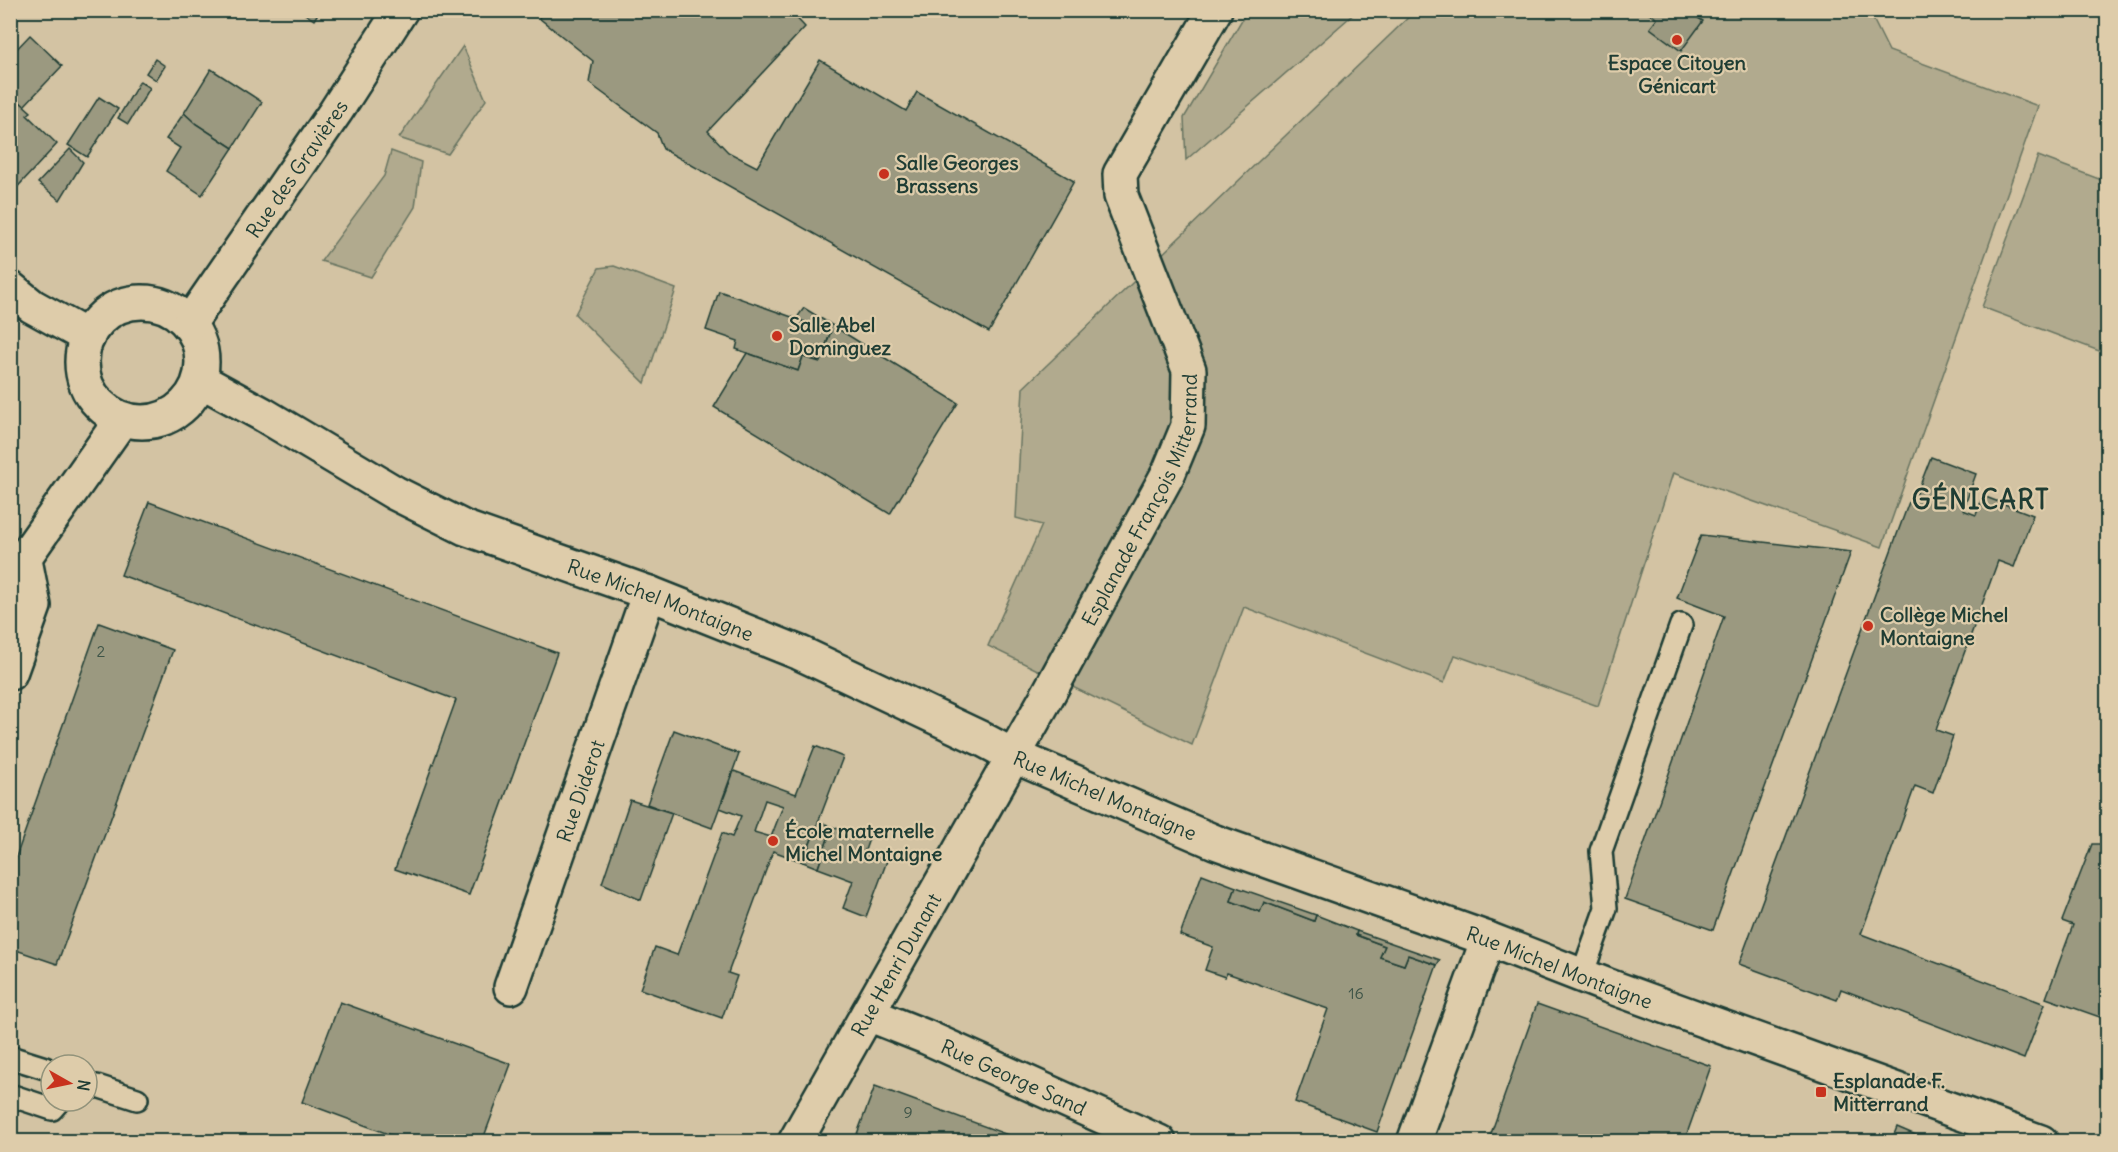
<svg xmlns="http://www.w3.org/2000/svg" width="2118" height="1152" viewBox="0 0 2118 1152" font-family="Delius,sans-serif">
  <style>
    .green { fill: #b1aa8e; stroke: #687461; stroke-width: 1.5 }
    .building { fill: #9b9980; stroke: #1f3d34; stroke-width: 1.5; fill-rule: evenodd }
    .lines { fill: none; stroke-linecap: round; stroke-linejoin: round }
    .lane-casing { stroke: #1f3d34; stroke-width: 26 }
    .street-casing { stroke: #1f3d34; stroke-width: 38 }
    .lane { stroke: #deccaa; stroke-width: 21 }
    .street { stroke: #deccaa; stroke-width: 33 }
    .poi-dot { fill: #c8321e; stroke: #deccaa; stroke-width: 2 }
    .labels { text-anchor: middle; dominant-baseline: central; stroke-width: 4.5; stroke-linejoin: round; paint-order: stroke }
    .number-label { font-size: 16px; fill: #3e5447 }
    .poi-label { font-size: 20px; font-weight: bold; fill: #1f3d34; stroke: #deccaa; text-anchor: start }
    .street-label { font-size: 20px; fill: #1f3d34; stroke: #deccaa }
    .district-label { font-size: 26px; font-weight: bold; letter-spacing: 1.5px; fill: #1f3d34; stroke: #deccaa }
  </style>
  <rect width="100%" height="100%" fill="#d3c3a3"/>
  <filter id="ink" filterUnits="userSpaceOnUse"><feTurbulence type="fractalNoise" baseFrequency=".0167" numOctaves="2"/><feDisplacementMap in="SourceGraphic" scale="12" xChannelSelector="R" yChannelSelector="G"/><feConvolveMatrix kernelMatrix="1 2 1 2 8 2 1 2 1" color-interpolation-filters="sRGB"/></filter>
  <g filter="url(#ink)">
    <g class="green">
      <path d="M 1247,11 L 1357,11 L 1186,160 L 1184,118 Z"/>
      <path d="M 1415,11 L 1869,11 L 1889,51 L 2038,106 L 1882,547 L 1673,473 L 1598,706 L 1455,655 L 1444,683 L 1244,607 L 1192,745 L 988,646 L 1042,525 L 1016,518 L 1023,388 Z"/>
      <path d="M 463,46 L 486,100 L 448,154 L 399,138 Z"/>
      <path d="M 391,151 L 421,162 L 415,207 L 371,277 L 321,261 L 384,176 Z"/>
      <path d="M 2038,156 L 2107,182 L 2107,354 L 1982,307 Z"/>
      <path d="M 614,266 L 676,289 L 645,383 L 575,314 L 599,268 Z"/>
    </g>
    <g class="building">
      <path d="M 299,10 L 320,10 L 314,20 Z"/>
      <path d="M 543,10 L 789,10 L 805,27 L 708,131 L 728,152 L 757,167 L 820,60 L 906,111 L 917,92 L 1074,181 L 989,332 L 663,149 L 657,133 L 589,83 L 593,61 L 539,18 Z"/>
      <path d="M 1645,10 L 1704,10 L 1698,18 L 1703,21 L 1681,51 L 1650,28 L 1657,19 Z"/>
      <path d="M 30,35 L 62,66 L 24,106 L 10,93 L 10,56 Z"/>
      <path d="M 155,59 L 165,66 L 156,80 L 146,73 Z"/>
      <path d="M 211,69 L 262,102 L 233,148 L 196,124 L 184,113 Z"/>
      <path d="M 140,81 L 150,88 L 128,124 L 118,118 Z"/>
      <path d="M 10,93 L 31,112 L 27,115 L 57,144 L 10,195 Z"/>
      <path d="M 99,97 L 118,109 L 87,157 L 68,145 Z"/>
      <path d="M 184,113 L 196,124 L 233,148 L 202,195 L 166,171 L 180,148 L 166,139 Z"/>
      <path d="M 70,149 L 83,162 L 60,200 L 38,183 Z"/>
      <path d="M 719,291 L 831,331 L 820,362 L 803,357 L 798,371 L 736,349 L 738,341 L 706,330 Z"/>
      <path d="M 804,308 L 958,403 L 890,514 L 714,407 L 747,353 L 798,371 L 803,357 L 820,362 L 831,331 L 796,319 Z"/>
      <path d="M 1931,457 L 1976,474 L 1963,510 L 1976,515 L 1983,496 L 2033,515 L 2014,567 L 1998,561 L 1936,730 L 1953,736 L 1933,793 L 1915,786 L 1861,934 L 2045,1004 L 2024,1059 L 1841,989 L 1837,1000 L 1739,964 L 1913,491 L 1917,493 Z"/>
      <path d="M 149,502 L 557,653 L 469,895 L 395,869 L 456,700 L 121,575 Z"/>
      <path d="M 1701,535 L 1851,552 L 1713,930 L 1625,899 L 1724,616 L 1677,598 Z"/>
      <path d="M 99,623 L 173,650 L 57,964 L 10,948 L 10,874 Z"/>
      <path d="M 674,730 L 739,754 L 712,828 L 647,804 Z"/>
      <path d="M 815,746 L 843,757 L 803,862 L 773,851 L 728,973 L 737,976 L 722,1018 L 640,989 L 655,947 L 677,955 L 722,833 L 732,837 L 741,816 L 720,808 L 734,771 L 796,794 ZM 765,800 L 783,806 L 771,837 L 754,832 Z"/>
      <path d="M 630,800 L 672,813 L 641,900 L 602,883 Z"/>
      <path d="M 819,821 L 832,827 L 818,868 L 803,862 Z"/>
      <path d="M 832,827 L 869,839 L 864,853 L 887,861 L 866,917 L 843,908 L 853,881 L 818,868 Z"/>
      <path d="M 2092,844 L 2108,844 L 2108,1020 L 2046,998 L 2073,925 L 2062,921 Z"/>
      <path d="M 1202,874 L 1236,887 L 1231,901 L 1260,912 L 1264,902 L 1314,921 L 1316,915 L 1357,931 L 1356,935 L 1385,946 L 1380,957 L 1404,965 L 1408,955 L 1437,965 L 1377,1132 L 1295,1102 L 1328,1009 L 1227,973 L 1225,977 L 1205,970 L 1213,947 L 1180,935 Z"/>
      <path d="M 1236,887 L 1316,915 L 1314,921 L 1264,902 L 1260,912 L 1231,901 Z"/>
      <path d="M 1357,931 L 1440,960 L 1437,965 L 1408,955 L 1404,965 L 1380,957 L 1385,946 L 1356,935 Z"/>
      <path d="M 340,1002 L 511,1064 L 482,1142 L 410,1142 L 302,1102 Z"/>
      <path d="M 1537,1004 L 1711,1066 L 1684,1142 L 1488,1142 Z"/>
      <path d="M 875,1086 L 1027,1142 L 854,1142 Z"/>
      <path d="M 1897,1127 L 1932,1142 L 1891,1142 Z"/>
    </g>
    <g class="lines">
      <defs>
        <g id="lane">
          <path d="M 1582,975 L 1606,908 L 1601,851 L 1681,625"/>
          <path d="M 10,1057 L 45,1068"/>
          <path d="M 87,1089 L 97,1086 L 137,1099"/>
          <path d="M 10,1095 L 52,1109 L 59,1101"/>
        </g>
        <g id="street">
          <path d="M 10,288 L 32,306 L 88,337"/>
          <circle cx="142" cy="362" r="60"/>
          <path id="s1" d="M 189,324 L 336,111 L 401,10"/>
          <path id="s2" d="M 200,380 L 264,415 L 395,493 L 465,528 L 649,593 L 800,653 L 980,738 L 1014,756 L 1215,842 L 1488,939 L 1606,985 L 2041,1142"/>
          <path d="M 10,578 L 122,419"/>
          <path d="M 10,673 L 34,606 L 25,560"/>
          <path id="s3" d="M 511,987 L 649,593"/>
          <path id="s4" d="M 868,1014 L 926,1037 L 1159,1142"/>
          <path id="s5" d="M 795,1142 L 1045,700 L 1169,472 L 1188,426 L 1189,370 L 1121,196 L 1120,174 L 1215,10"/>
          <path d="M 1414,1142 L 1488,939"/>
        </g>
      </defs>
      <use href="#lane" class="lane-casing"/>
      <use href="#street" class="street-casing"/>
      <use href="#lane" class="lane"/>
      <use href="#street" class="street"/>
    </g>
  </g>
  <g class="poi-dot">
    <circle cx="1677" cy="40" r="6"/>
    <circle cx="884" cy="174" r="6"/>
    <circle cx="777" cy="336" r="6"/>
    <circle cx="1868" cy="626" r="6"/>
    <circle cx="773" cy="841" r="6"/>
    <rect x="1815" y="1086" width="12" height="12" rx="3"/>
  </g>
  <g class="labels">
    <g class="number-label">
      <text x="101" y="651">2</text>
      <text x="1356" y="993">16</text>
      <text x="908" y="1112">9</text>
    </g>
    <g class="poi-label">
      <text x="1677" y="62" text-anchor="middle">Espace Citoyen<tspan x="1677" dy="23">Génicart</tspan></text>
      <text x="896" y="162">Salle Georges<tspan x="896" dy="23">Brassens</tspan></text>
      <text x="789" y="324">Salle Abel<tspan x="789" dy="23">Dominguez</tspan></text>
      <text x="1880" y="614">Collège Michel<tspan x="1880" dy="23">Montaigne</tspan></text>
      <text x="785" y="830">École maternelle<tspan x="785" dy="23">Michel Montaigne</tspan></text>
      <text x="1833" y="1080">Esplanade F.<tspan x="1833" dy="23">Mitterrand</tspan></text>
    </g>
    <g class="street-label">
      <text stroke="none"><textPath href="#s1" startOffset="189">Rue des Gravières</textPath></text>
      <text stroke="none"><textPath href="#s5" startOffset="732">Esplanade François Mitterrand</textPath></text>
      <text stroke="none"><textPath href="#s2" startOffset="512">Rue Michel Montaigne</textPath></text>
      <text stroke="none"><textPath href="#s3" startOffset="208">Rue Diderot</textPath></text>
      <text stroke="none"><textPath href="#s2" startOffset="998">Rue Michel Montaigne</textPath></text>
      <text stroke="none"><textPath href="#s5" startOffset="204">Rue Henri Dunant</textPath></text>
      <text stroke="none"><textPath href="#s2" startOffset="1484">Rue Michel Montaigne</textPath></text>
      <text stroke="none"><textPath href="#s4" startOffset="159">Rue George Sand</textPath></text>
    </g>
    <g class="district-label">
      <text x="1981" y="499">GÉNICART</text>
    </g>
  </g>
  <rect width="2118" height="1152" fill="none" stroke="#deccaa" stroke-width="36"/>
  <rect x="18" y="18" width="2082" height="1116" fill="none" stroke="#1f3d34" stroke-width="2" filter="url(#ink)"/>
  <g transform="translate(69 1083) rotate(99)"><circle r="28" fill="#deccaa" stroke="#92937b" stroke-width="1.5"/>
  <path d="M0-4.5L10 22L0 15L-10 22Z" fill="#c8321e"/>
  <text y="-9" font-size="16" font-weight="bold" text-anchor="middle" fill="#1f3d34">N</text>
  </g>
</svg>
